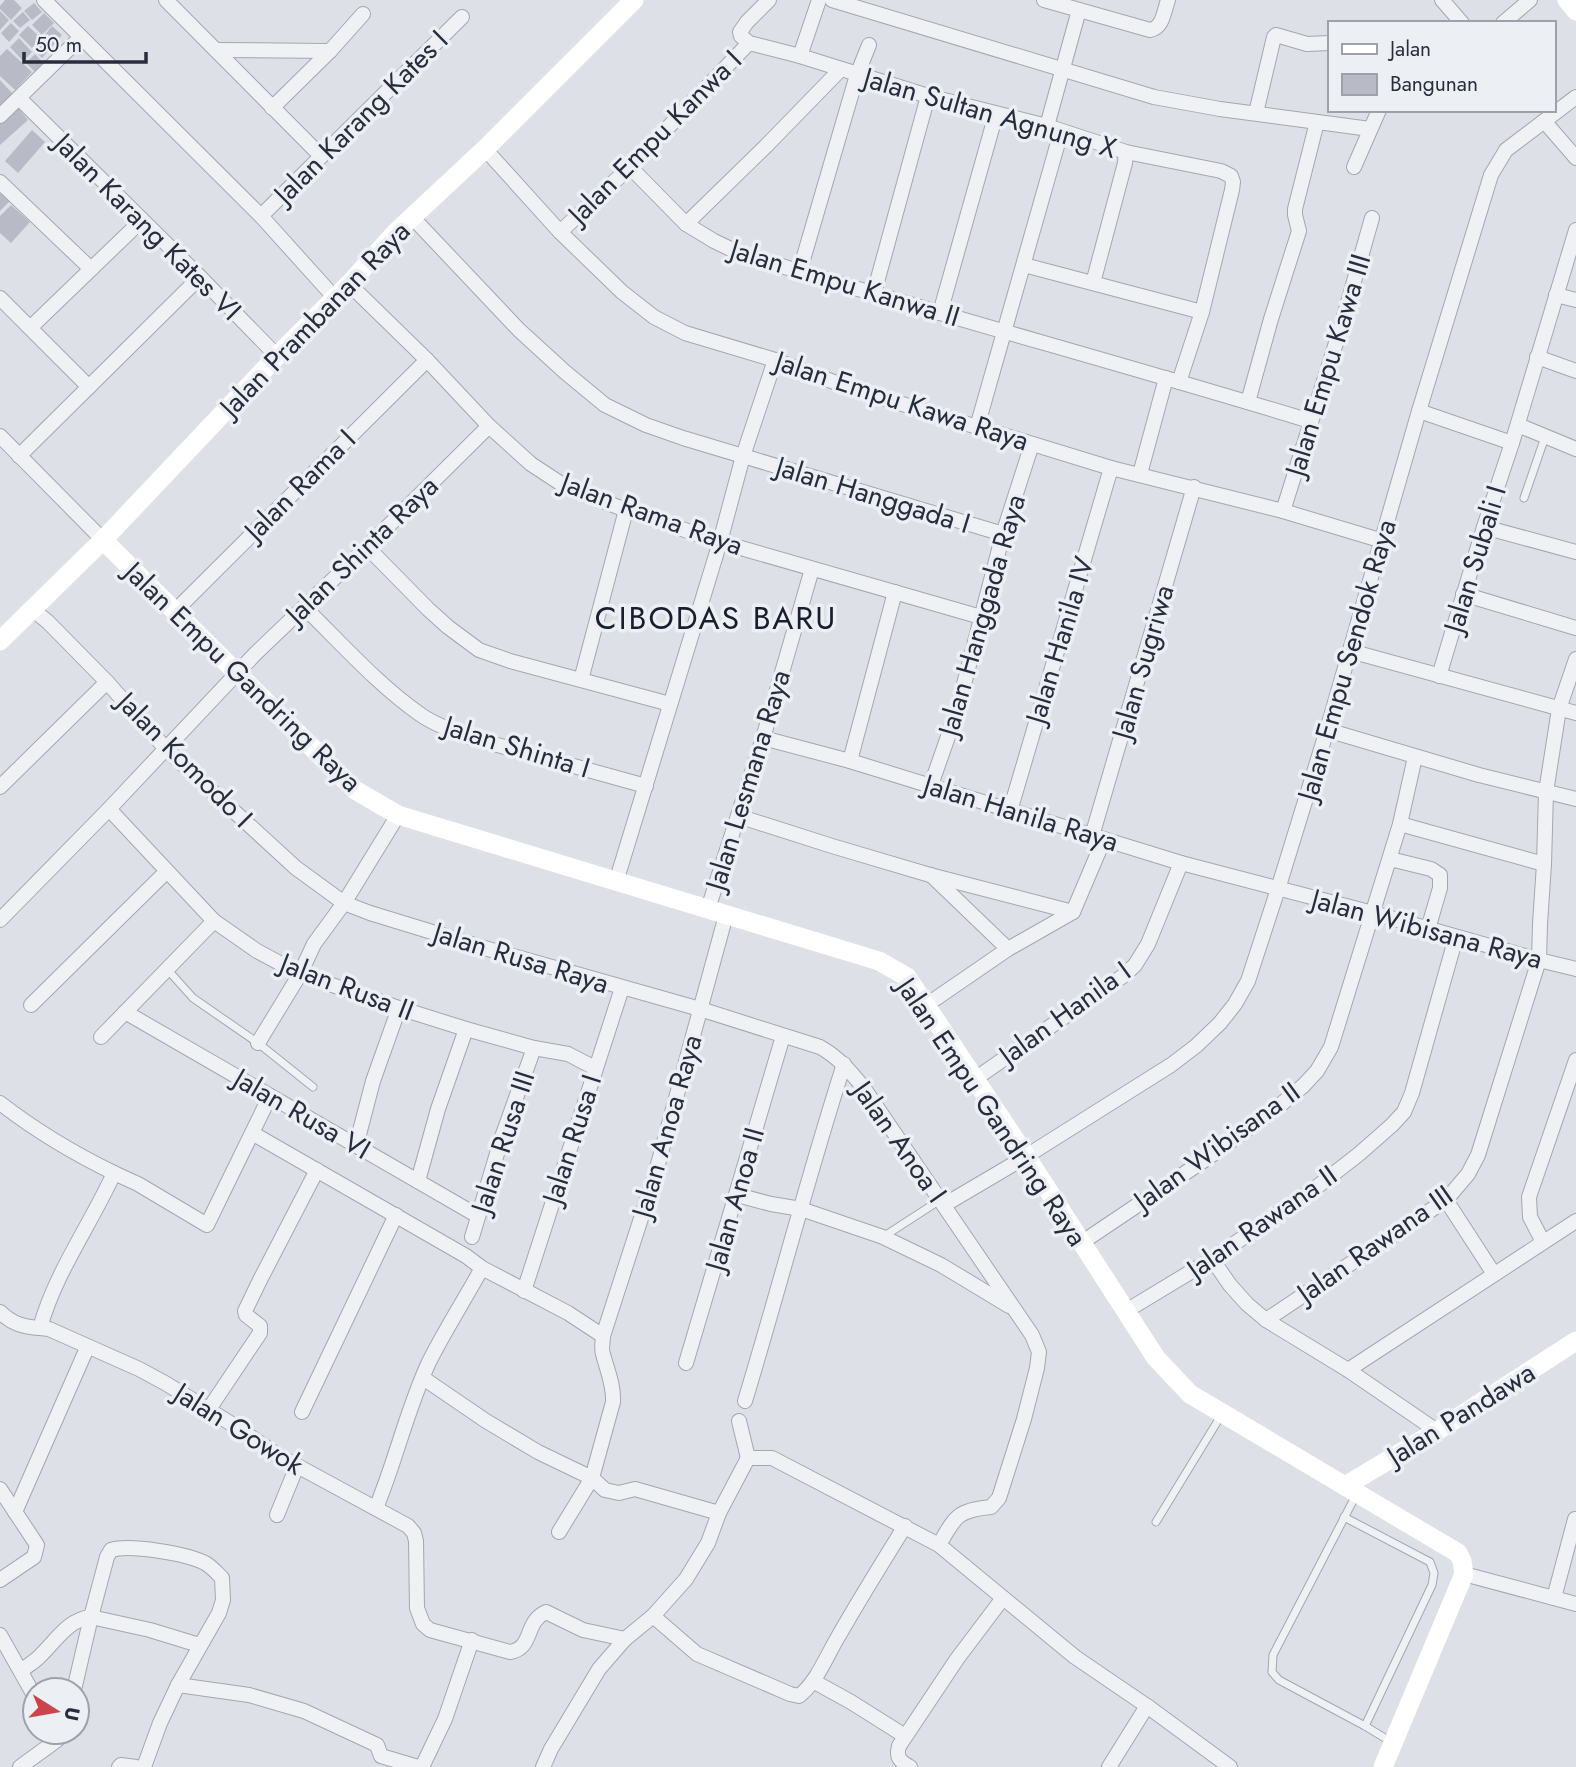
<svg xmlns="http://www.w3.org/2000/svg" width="1576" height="1767" viewBox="0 0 1576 1767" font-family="Jost,sans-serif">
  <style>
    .building { fill: #b8bbc6 }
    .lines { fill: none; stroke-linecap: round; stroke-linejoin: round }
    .lane-casing { stroke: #a3a7b1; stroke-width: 9 }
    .street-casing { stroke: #a3a7b1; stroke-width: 16 }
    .lane { stroke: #f0f1f5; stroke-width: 7 }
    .street { stroke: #f0f1f5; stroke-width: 14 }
    .secondary { stroke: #fff; stroke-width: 19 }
    .labels { text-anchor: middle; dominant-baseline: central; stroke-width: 7; stroke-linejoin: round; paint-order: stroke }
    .street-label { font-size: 28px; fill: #272d3d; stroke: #eceff4 }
    .quarter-label { font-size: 32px; letter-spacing: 2px; fill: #191e2d; stroke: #eceff4 }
  </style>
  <rect width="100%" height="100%" fill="#dde0e7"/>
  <g class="building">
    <path d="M 5,0 L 14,0 L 22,8 L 11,20 L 0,9 L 0,6 Z"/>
    <path d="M 34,3 L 42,12 L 32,20 L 24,11 Z"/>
    <path d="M 0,11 L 9,20 L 0,30 Z"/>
    <path d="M 23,12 L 30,20 L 20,28 L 13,21 Z"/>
    <path d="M 44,13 L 54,23 L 42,35 L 32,25 Z"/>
    <path d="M 11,23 L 19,31 L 9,42 L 1,33 Z"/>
    <path d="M 28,26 L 41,38 L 32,48 L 19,35 Z"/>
    <path d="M 52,26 L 62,35 L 42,58 L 33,49 Z"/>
    <path d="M 19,38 L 32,52 L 23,61 L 10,47 Z"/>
    <path d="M 7,49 L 32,72 L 15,90 L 0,76 L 0,56 Z"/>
    <path d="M 35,54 L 44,64 L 35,72 L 26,63 Z"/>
    <path d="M 0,80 L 13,94 L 0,106 Z"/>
    <path d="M 18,108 L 28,120 L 0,145 L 0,123 Z"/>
    <path d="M 32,130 L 45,142 L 18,173 L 5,161 Z"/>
    <path d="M 4,190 L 12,199 L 0,211 L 0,194 Z"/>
    <path d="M 11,205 L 30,222 L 11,243 L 0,233 L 0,216 Z"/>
  </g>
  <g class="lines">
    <defs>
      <g id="lane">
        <path d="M 1524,498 L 1545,437"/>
        <path d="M 167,969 L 193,998 L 258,1043 L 313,1087"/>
        <path d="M 883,1237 L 940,1200"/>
        <path d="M 1356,1495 L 1273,1655 L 1272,1672 L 1279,1680 L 1365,1726 L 1393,1743"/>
        <path d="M 1344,1517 L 1430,1562 L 1434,1573 L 1432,1585 L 1365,1726"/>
        <path d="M 1156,1522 L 1222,1414"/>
      </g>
      <g id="street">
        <path d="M 44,0 L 261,216 L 334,297"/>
        <path d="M 166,0 L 321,156"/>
        <path d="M 769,0 L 747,22 L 740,32 L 741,36 L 749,43 L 800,56 L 928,96 L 1047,126 L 1126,152 L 1221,171 L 1231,176 L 1233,182 L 1232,190 L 1202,312 L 1179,382"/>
        <path d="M 832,0 L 1154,97 L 1220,109 L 1370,129"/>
        <path d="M 1044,0 L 1150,30 C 1163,28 1164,11 1168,0"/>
        <path d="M 1442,0 L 1462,23"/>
        <path d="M 1503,23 L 1530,0"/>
        <path d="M 216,50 L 330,51"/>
        <path d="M 800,56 L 819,0"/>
        <path d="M 19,98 L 200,277 L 277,356"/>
        <path d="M 272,108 L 330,51 L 363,14"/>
        <path d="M 1256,113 L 1274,37 L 1276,35 L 1307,44 L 1329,43"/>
        <path d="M 0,116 L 81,37"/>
        <path d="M 1544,121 L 1576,158"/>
        <path d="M 1047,126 L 1079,10"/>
        <path d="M 485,149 L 560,232 L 622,292 L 654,317 L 685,333 L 775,360 L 850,388 L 1111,468 L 1283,511 L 1383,541"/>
        <path d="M 630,167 L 686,224 L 714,241 L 739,253 C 929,312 1120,363 1310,421"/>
        <path d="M 1354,167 L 1379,110"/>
        <path d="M 0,182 L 91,269"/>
        <path d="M 261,216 L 462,17"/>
        <path d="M 413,218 L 519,330 L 565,372 L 605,405 L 646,425 L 683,438 L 1003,534"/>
        <path d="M 686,224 L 766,146 L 840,70"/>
        <path d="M 560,232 L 630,167 L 749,43"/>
        <path d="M 1024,265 L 1202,312"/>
        <path d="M 800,270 L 857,75 L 869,45"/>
        <path d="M 1093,283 L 1125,163 L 1126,152"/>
        <path d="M 349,284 L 427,360 L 489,426 L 531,464 L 566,487 L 626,510 L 720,542 L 981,617"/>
        <path d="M 874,293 L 928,96"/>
        <path d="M 1556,295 L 1576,300"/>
        <path d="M 0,298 L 89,387"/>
        <path d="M 940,313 L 996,114"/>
        <path d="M 30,328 L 142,220"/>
        <path d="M 1537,357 L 1576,371"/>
        <path d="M 1248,402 L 1271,319 L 1299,231 L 1295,215 L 1295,209 L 1317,122"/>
        <path d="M 1419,411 L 1512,443"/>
        <path d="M 1518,425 L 1576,449"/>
        <path d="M 977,427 L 1061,132"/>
        <path d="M 0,436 L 103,540"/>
        <path d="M 19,456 L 200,277"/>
        <path d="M 1140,474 L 1166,378"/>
        <path d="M 1283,511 L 1341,327 L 1372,218"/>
        <path d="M 1484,527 L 1576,552"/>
        <path d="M 367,547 L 428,609 L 448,627 L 479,650 L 510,661 L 670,704"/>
        <path d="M 1463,594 L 1576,628"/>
        <path d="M 304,607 C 342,644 378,685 421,715 C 434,724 450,730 465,736 L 646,786"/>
        <path d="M 32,609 L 48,622 L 107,682 L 166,749 L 296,868 L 344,903 L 370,913 L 481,947 L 700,1009 L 820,1047 C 838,1057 850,1071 863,1087 L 1032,1335 L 1039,1352 L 1037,1368 L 1024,1419 L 999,1498 L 991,1507 C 957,1510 955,1517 939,1545"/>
        <path d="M 175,611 L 427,360"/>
        <path d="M 1350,651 L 1576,713"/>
        <path d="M 1439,676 L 1484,527 L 1512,443 L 1576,230"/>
        <path d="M 581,680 L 626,510"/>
        <path d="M 1327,730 L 1479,775 L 1576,799"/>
        <path d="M 763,738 L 850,761 L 1181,863 L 1373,913 L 1539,960 L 1576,969"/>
        <path d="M 850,761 L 895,592"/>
        <path d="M 931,785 L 957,711 L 1003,534 L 1032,444"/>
        <path d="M 0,787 L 107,682"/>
        <path d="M 109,809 L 214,921 L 257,951 L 300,974 L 399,1008 L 466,1029 L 534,1048 L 568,1054 L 595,1068"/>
        <path d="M 1010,811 L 1111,468"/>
        <path d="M 738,816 L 832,846 L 930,875 L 1073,912"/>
        <path d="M 1400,824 L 1544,864"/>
        <path d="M 1092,836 L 1194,487"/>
        <path d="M 1390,859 L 1431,869 L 1440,875 L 1440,888 L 1428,929"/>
        <path d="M 931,875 L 1008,949"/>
        <path d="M 616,882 L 720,542 L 743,456 L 775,360"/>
        <path d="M 708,909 L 763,738 L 812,569"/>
        <path d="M 0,920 L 109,809 L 255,654 L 367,547 L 489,426"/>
        <path d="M 31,1005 L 166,872"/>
        <path d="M 925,1006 L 1008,949 L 1073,912 L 1104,839"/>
        <path d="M 125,1012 L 478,1216"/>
        <path d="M 101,1037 L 214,921"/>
        <path d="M 258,1043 L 300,974 L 314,944 L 344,903 L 398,815"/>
        <path d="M 975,1079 L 1123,976 L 1135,965 L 1148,944 L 1181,863"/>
        <path d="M 0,1103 C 36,1131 73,1153 114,1173 C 91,1224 55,1273 40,1328 L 49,1329 L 139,1369 L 165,1383 L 230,1423 L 279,1456 L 408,1526 L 414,1533 L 416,1541 L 417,1608 L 423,1624 L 430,1630 L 510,1652 C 534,1648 524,1622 546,1612 L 583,1630 L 625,1639"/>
        <path d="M 252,1133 L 466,1256 L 482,1268 L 568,1313 L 603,1336"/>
        <path d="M 356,1146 L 373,1081 L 399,1008"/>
        <path d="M 114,1173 L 138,1184 L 207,1225 L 270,1096"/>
        <path d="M 418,1181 L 438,1109 L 466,1029"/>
        <path d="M 737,1195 L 771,1204 L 801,1209 L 883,1237 L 941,1265 L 1009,1306"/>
        <path d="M 1446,1200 L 1494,1274"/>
        <path d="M 944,1205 L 1017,1162 L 1171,1065 L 1196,1046 L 1220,1023 L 1235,1004 L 1248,981 L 1278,889 L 1327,730 L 1419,411 L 1491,175 L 1506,150 L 1576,97"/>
        <path d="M 472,1237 L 502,1137 L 534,1048"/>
        <path d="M 1543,1242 L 1530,1217 L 1529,1197 L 1576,1060"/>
        <path d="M 1081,1243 L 1206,1159 L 1274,1110 L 1303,1086 L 1317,1071 L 1331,1047 L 1400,824 L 1415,757"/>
        <path d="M 1212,1259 L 1230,1285 L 1247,1304 L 1266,1320 L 1348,1370 L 1437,1431"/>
        <path d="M 524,1291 L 622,988"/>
        <path d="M 1126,1311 L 1212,1259 L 1318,1186 L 1359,1154 L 1392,1125 L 1404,1112 L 1412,1093 L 1456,937"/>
        <path d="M 0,1312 C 12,1324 24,1327 40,1328"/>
        <path d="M 1266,1320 L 1446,1200 L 1468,1174 L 1478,1155 L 1539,960 L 1540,924 L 1544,864 L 1546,792 L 1559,709 L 1576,659"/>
        <path d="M 686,1363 L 783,1036"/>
        <path d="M 1348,1370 L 1576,1221"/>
        <path d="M 423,1378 L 486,1421 L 538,1452 L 592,1478 L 605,1490 L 619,1493 L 635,1489 L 719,1513"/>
        <path d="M 745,1401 C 779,1289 808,1176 844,1064"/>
        <path d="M 209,1409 L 260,1333 L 260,1326 L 246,1315 L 245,1311 L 260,1280 L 317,1170"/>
        <path d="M 302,1412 L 396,1215"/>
        <path d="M 739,1421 L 748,1458"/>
        <path d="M 0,1489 L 37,1545 L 34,1557 L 0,1580"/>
        <path d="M 376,1508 C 396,1460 407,1409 429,1362 C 445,1330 465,1299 482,1268"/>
        <path d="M 15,1512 L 87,1348"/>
        <path d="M 277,1515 L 297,1466"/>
        <path d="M 559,1532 L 592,1478 L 613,1402 C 614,1385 607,1370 603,1354 C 601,1349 603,1341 603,1336 L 655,1175 L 726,915"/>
        <path d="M 1464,1574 L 1576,1604"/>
        <path d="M 1554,1598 L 1575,1519"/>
        <path d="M 653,1616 L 697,1654 L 790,1694 L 799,1696 C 817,1682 826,1657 838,1637 C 859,1600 882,1563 905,1526"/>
        <path d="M 0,1635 L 35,1697"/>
        <path d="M 21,1671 C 27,1666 34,1662 39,1657 C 55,1642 68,1619 91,1617 L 150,1630 L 199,1645"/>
        <path d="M 813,1681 L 851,1702 L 905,1736"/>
        <path d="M 178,1685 L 249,1695 L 304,1711 L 377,1745 L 381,1756 L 418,1767"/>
        <path d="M 74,1690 L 91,1617 L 107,1557 L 111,1550 C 130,1544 188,1554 205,1563 C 212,1567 217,1573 222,1578 L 223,1600 L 219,1613 L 178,1685 L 160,1723 L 144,1767"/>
        <path d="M 20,1767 L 57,1740 L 62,1732"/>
        <path d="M 119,1767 L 121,1765 L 136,1767"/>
        <path d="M 422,1767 L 445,1719 L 472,1640"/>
        <path d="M 543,1767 L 551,1749 L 599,1669 L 625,1639 L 653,1616 L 686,1579 L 708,1543 L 719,1513 L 748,1458 L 772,1458 L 939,1545 L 1075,1657 L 1147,1706 L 1230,1767"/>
        <path d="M 910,1767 C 899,1761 896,1757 899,1746 L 957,1659 L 1003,1598"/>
        <path d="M 1109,1767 L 1147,1706"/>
      </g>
    </defs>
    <use href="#lane" class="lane-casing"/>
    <use href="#street" class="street-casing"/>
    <use href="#lane" class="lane"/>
    <use href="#street" class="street"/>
    <g class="secondary">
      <path d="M 1567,0 L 1576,11"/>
      <path d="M 103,540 L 355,790 L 398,815 L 879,961 L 907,977 L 1026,1156 L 1156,1358 L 1190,1394 L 1458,1553 L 1462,1561 L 1464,1574 L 1383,1767"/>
      <path d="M 0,641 L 103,540 L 277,356 L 349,284 L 395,233 L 485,149 L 634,0"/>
      <path d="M 1345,1486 L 1437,1431 L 1576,1341"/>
    </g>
  </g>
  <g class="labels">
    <g class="street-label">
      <text transform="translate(990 113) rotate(16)">Jalan Sultan Agnung X</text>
      <text transform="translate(361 117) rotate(-45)">Jalan Karang Kates I</text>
      <text transform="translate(655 137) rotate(-45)">Jalan Empu Kanwa I</text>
      <text transform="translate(148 227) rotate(45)">Jalan Karang Kates VI</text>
      <text transform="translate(845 283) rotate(17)">Jalan Empu Kanwa II</text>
      <text transform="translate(315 319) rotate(-46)">Jalan Prambanan Raya</text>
      <text transform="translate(1328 365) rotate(-73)">Jalan Empu Kawa III</text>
      <text transform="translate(902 401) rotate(18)">Jalan Empu Kawa Raya</text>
      <text transform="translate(300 485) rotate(-45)">Jalan Rama I</text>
      <text transform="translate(873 495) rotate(17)">Jalan Hanggada I</text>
      <text transform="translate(652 514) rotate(20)">Jalan Rama Raya</text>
      <text transform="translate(362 550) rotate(-44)">Jalan Shinta Raya</text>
      <text transform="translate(1475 559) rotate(-73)">Jalan Subali I</text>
      <text transform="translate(982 615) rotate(-74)">Jalan Hanggada Raya</text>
      <text transform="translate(1060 640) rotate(-73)">Jalan Hanila IV</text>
      <text transform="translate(1347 660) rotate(-74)">Jalan Empu Sendok Raya</text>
      <text transform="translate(1143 662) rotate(-74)">Jalan Sugriwa</text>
      <text transform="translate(243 677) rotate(44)">Jalan Empu Gandring Raya</text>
      <text transform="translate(517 747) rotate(17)">Jalan Shinta I</text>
      <text transform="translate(185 760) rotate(45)">Jalan Komodo I</text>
      <text transform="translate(748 780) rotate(-73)">Jalan Lesmana Raya</text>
      <text transform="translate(1021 813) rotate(17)">Jalan Hanila Raya</text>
      <text transform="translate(1427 929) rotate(15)">Jalan Wibisana Raya</text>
      <text transform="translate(521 958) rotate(17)">Jalan Rusa Raya</text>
      <text transform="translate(347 987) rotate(21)">Jalan Rusa II</text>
      <text transform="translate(1065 1013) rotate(-36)">Jalan Hanila I</text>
      <text transform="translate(992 1112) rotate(56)">Jalan Empu Gandring Raya</text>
      <text transform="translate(302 1114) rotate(30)">Jalan Rusa VI</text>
      <text transform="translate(667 1126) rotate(-74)">Jalan Anoa Raya</text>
      <text transform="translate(572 1139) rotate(-72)">Jalan Rusa I</text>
      <text transform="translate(503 1142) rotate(-72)">Jalan Rusa III</text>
      <text transform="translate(900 1142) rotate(55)">Jalan Anoa I</text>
      <text transform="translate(1217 1146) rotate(-36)">Jalan Wibisana II</text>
      <text transform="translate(735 1199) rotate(-74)">Jalan Anoa II</text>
      <text transform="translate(1262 1222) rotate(-35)">Jalan Rawana II</text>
      <text transform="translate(1375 1244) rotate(-35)">Jalan Rawana III</text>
      <text transform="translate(1461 1414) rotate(-32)">Jalan Pandawa</text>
      <text transform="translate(239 1429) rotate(32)">Jalan Gowok</text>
    </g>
    <g class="quarter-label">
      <text x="716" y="618">CIBODAS BARU</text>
    </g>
  </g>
  <rect x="1328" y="21" width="228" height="91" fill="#eceff4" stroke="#9da1ab" stroke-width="2"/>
  <rect x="1342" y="44" width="35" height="10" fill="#ffffff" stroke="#9da1ab" stroke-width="2"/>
  <text x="1390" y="56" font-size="21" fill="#272d3d">Jalan</text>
  <rect x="1342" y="74" width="35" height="21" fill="#b8bbc6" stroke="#9da1ab" stroke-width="2"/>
  <text x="1390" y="91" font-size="21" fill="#272d3d">Bangunan</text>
  <g transform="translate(56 1711) rotate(101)"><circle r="33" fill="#eceff4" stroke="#9da1ab" stroke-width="2"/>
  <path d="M0-5L12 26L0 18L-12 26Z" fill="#ca4449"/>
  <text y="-10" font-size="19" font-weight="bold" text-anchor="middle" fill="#272d3d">U</text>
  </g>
  <path d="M24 52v10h122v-10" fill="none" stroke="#272d3d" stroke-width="3.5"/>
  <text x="35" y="52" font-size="21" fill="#272d3d" stroke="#eceff4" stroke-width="5" paint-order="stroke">50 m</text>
</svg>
